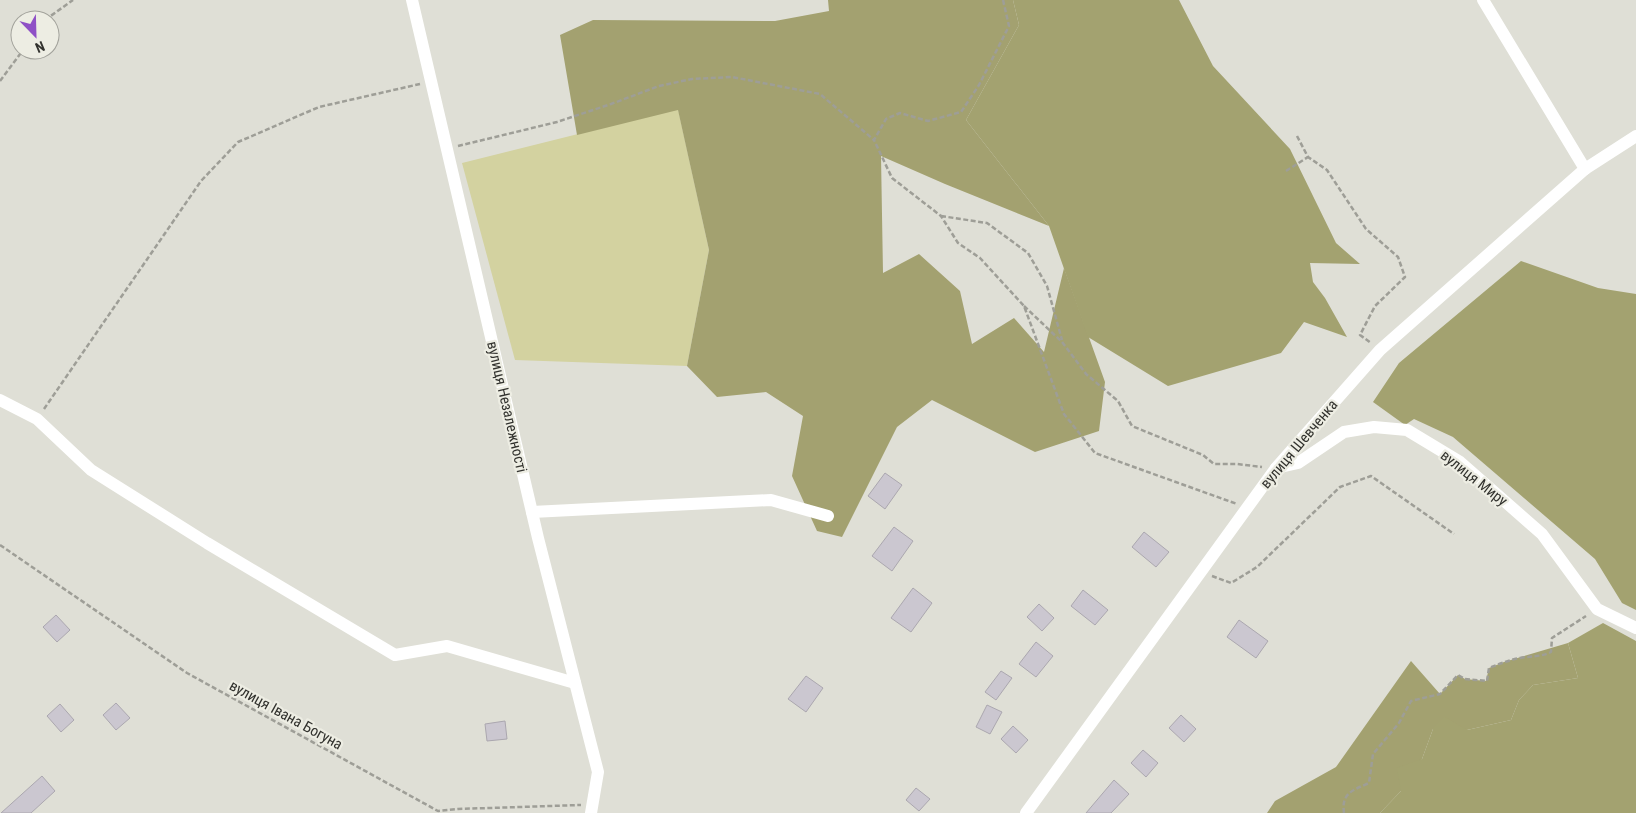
<svg xmlns="http://www.w3.org/2000/svg" width="1636" height="813" viewBox="0 0 1636 813" font-family="'Roboto Condensed',sans-serif">
  <style>
    .green { fill: #d3d2a0 }
    .forest { fill: #a3a170 }
    .water { fill: #a3a270 }
    .building { fill: #cbc7d0; stroke: #aba7af }
    .lines { fill: none; stroke-linecap: round; stroke-linejoin: round }
    .path { stroke: #9e9e97; stroke-width: 2.5; stroke-dasharray: 5 2.5; stroke-linecap: butt }
    .minor { stroke: #fff; stroke-width: 12 }
    .labels { text-anchor: middle; dominant-baseline: central; stroke-width: 4.5; stroke-linejoin: round; paint-order: stroke }
    .street-label { font-size: 15px; fill: #32322e; stroke: #edede3 }
  </style>
  <rect width="100%" height="100%" fill="#dfdfd6"/>
  <path class="green" d="M 678,109 L 709,250 L 687,366 L 515,360 L 462,163 Z"/>
  <g class="forest">
    <path d="M 828,0 L 1013,0 L 1019,25 L 966,120 L 1049,226 L 945,184 L 881,156 L 883,273 L 919,254 L 960,291 L 972,344 L 1014,318 L 1044,352 L 1064,268 L 1105,382 L 1099,431 L 1035,452 L 932,400 L 897,427 L 842,537 L 817,531 L 792,476 L 803,416 L 766,392 L 717,397 L 687,366 L 709,250 L 678,110 L 577,135 L 560,35 L 593,20 L 775,21 L 829,11 Z"/>
    <path d="M 1568,643 L 1578,678 L 1533,685 L 1519,700 L 1511,720 L 1467,730 L 1433,729 L 1422,759 L 1401,791 L 1380,813 L 1267,813 L 1275,801 L 1336,767 L 1411,661 L 1440,694 L 1458,675 L 1465,679 L 1486,681 L 1489,668 L 1504,662 Z"/>
  </g>
  <g class="water">
    <path d="M 1013,0 L 1179,0 L 1213,66 L 1290,149 L 1336,243 L 1360,264 L 1310,263 L 1313,282 L 1325,298 L 1347,337 L 1304,322 L 1281,353 L 1168,386 L 1088,337 L 1049,226 L 966,120 L 1019,25 Z"/>
    <path d="M 1521,261 L 1598,288 L 1636,294 L 1636,610 L 1622,603 L 1595,559 L 1453,437 L 1414,419 L 1405,425 L 1373,402 L 1399,363 Z"/>
    <path d="M 1603,623 L 1636,641 L 1636,813 L 1380,813 L 1401,791 L 1397,768 L 1422,759 L 1433,729 L 1445,717 L 1467,730 L 1511,720 L 1519,700 L 1533,685 L 1578,678 L 1568,643 Z"/>
  </g>
  <g class="building">
    <path d="M 885,473 L 902,485 L 885,509 L 868,496 Z"/>
    <path d="M 894,527 L 913,541 L 892,571 L 872,556 Z"/>
    <path d="M 1144,532 L 1169,552 L 1156,567 L 1132,547 Z"/>
    <path d="M 913,588 L 932,603 L 911,632 L 891,618 Z"/>
    <path d="M 1083,590 L 1108,610 L 1095,625 L 1071,606 Z"/>
    <path d="M 1039,604 L 1054,618 L 1042,631 L 1027,617 Z"/>
    <path d="M 56,615 L 70,630 L 57,642 L 43,627 Z"/>
    <path d="M 1239,620 L 1268,641 L 1256,658 L 1227,637 Z"/>
    <path d="M 1036,642 L 1053,656 L 1036,677 L 1019,664 Z"/>
    <path d="M 1001,671 L 1012,678 L 996,700 L 985,692 Z"/>
    <path d="M 806,676 L 823,688 L 806,712 L 788,699 Z"/>
    <path d="M 116,703 L 130,718 L 116,730 L 103,715 Z"/>
    <path d="M 60,704 L 74,720 L 61,732 L 47,716 Z"/>
    <path d="M 987,705 L 1002,712 L 990,734 L 976,727 Z"/>
    <path d="M 1181,715 L 1196,729 L 1184,742 L 1169,728 Z"/>
    <path d="M 505,721 L 507,739 L 487,741 L 485,724 Z"/>
    <path d="M 1013,726 L 1028,740 L 1016,753 L 1001,739 Z"/>
    <path d="M 1143,750 L 1158,763 L 1146,777 L 1131,763 Z"/>
    <path d="M 42,776 L 55,791 L 31,813 L 1,813 Z"/>
    <path d="M 1114,780 L 1129,794 L 1111,813 L 1086,813 Z"/>
    <path d="M 916,788 L 930,799 L 919,811 L 906,800 Z"/>
  </g>
  <g class="lines">
    <g class="path">
      <path d="M 1003,0 L 1009,26 L 979,85 L 961,112 L 928,121 L 900,113 L 886,119 L 874,140 L 892,178 L 941,216 L 958,243 L 980,258 L 1024,306 L 1064,414 L 1095,453 L 1237,504"/>
      <path d="M 45,20 L 73,0"/>
      <path d="M 0,81 L 23,50"/>
      <path d="M 1297,136 L 1308,157 L 1327,170 L 1366,229 L 1398,257 L 1405,277 L 1375,306 L 1360,335 L 1371,343"/>
      <path d="M 458,146 L 557,122 L 611,104 L 659,86 L 692,79 L 732,77 L 820,94 L 874,140"/>
      <path d="M 1286,171 L 1308,157"/>
      <path d="M 941,216 L 987,223 L 1028,253 L 1047,286 L 1062,340"/>
      <path d="M 1024,306 L 1062,342 L 1086,374 L 1118,401 L 1132,426 L 1203,455 L 1214,464 L 1237,464 L 1262,467"/>
      <path d="M 44,409 L 201,181 L 238,142 L 319,107 L 420,84"/>
      <path d="M 0,545 L 187,673 L 438,811 L 458,809 L 581,805"/>
      <path d="M 1212,576 L 1231,583 L 1257,567 L 1340,487 L 1371,476 L 1454,534"/>
      <path d="M 1344,813 C 1341,793 1353,790 1369,783 L 1373,754 L 1399,723 L 1411,701 L 1440,694 L 1458,675 L 1465,679 L 1487,681 L 1489,668 C 1499,664 1509,660 1520,658 C 1531,656 1541,657 1551,652 L 1552,638 L 1586,616"/>
    </g>
    <g class="minor">
      <path d="M 412,0 L 538,538 L 598,772 L 591,813"/>
      <path d="M 1483,0 L 1585,169"/>
      <path d="M 0,400 L 37,419 L 91,470 L 207,543 L 395,655 L 447,646 L 575,683"/>
      <path d="M 1276,468 L 1298,463 L 1344,432 L 1374,427 L 1407,430 L 1460,462 L 1542,534 L 1597,609 L 1636,628"/>
      <path d="M 532,512 L 771,500 L 828,516"/>
      <path d="M 1026,813 L 1276,468 L 1380,350 L 1585,169 L 1636,136"/>
    </g>
  </g>
  <g class="labels">
    <g class="street-label">
      <text transform="translate(507 407) rotate(77)">вулиця Незалежності</text>
      <text transform="translate(1299 444) rotate(-50)">вулиця Шевченка</text>
      <text transform="translate(1474 478) rotate(38)">вулиця Миру</text>
      <text transform="translate(286 715) rotate(29)">вулиця Івана Богуна</text>
    </g>
  </g>
  <g transform="translate(35 35) rotate(157)"><circle r="24" fill="#edede3" stroke="#a2a29b"/>
  <path d="M0-4L9 19L0 12L-9 19Z" fill="#8f50c6"/>
  <text y="-8" font-size="14" font-weight="bold" text-anchor="middle" fill="#32322e">N</text>
  </g>
</svg>
